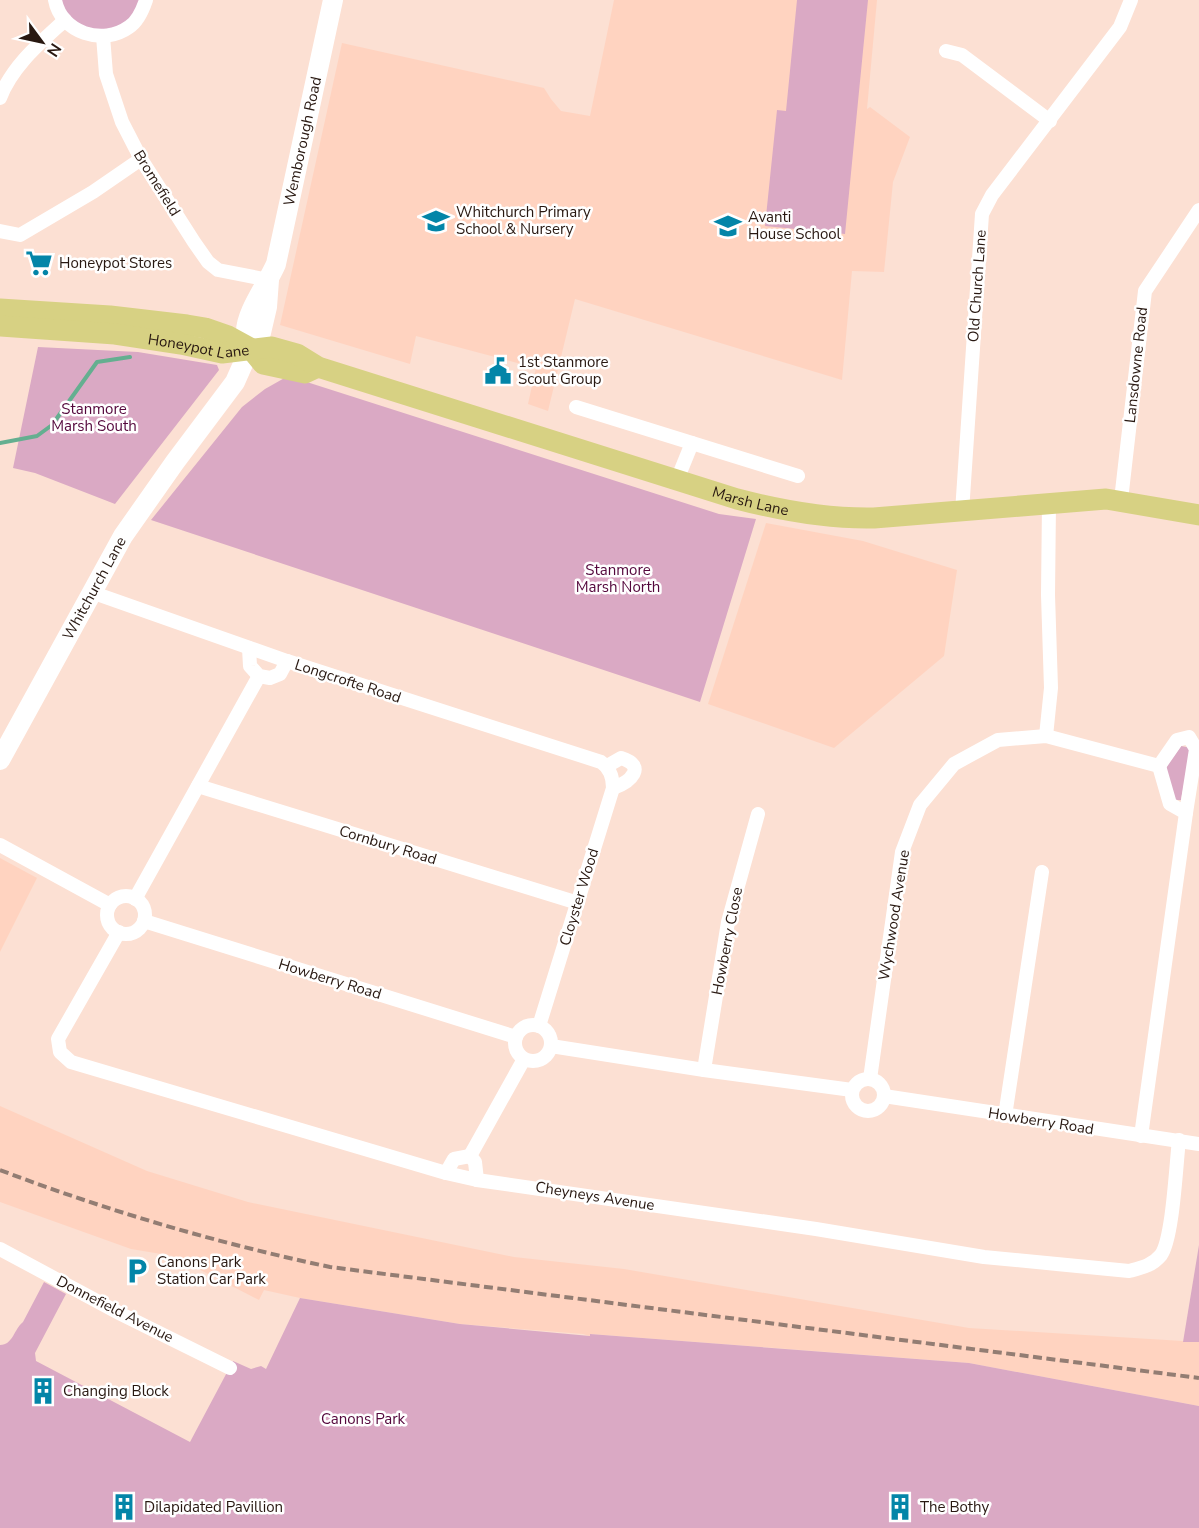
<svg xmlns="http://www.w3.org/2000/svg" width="1199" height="1528" viewBox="0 0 1199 1528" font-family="'Nunito Sans',sans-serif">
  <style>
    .built { fill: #ffd3c0 }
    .green { fill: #daa9c4 }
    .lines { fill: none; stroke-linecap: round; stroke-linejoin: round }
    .stream { stroke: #64af90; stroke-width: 4 }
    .street { stroke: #fff; stroke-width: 14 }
    .secondary { stroke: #fff; stroke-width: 20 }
    .primary { stroke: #d7d183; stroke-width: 21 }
    .rail { stroke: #937d73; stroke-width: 4; stroke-dasharray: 9 4.5; stroke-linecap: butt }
    .labels { text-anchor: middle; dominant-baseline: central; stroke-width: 5; stroke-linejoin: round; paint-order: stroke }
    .street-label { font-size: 15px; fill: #281811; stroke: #fff }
    .poi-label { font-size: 15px; fill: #281811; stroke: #fff; text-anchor: start }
    .park-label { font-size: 15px; fill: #54073c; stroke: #fff }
  </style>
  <rect width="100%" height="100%" fill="#fce0d3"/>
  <g class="built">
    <path d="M 614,0 L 877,0 L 867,109 L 870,107 L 910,137 L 893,182 L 884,272 L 852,271 L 842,380 L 575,299 L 548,411 L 528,404 L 536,368 L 416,336 L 410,364 L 280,325 L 342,43 L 544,88 L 551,99 L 561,111 L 590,116 Z"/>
    <path d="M 766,523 L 863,541 L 957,570 L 944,656 L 834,748 L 708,704 Z"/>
    <path d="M 0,858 L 37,878 L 0,952 Z"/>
    <path d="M 0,1106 L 147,1171 L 248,1202 L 514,1257 L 624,1269 L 969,1328 L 1199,1342 L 1199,1406 L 969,1363 L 591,1334 L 590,1336 L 583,1334 L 460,1324 L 300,1298 L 264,1290 L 259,1300 L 173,1256 L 131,1249 L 0,1202 Z"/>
  </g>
  <g class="green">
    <path d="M 60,0 L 142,0 C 137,7 132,18 125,23 C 111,33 90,32 76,23 C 67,18 64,8 60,0 Z"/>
    <path d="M 797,0 L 868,0 L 845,234 L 765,226 L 777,110 L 786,111 Z"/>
    <path d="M 38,347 L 138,352 L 217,365 L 219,370 L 115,504 L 35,473 L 13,468 Z"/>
    <path d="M 288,376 L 719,514 L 756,519 L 700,702 L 151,520 L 242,407 L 265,389 Z"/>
    <path d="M 1181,746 L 1191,748 L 1181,800 L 1173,800 L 1166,767 Z"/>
    <path d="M 1199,1245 L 1199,1342 L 1183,1342 Z"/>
    <path d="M 44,1282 L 66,1294 L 35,1353 L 36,1361 L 190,1442 L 233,1361 L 251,1369 L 261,1366 L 266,1369 L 300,1298 L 460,1324 L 590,1336 L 590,1334 L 969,1363 L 1199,1406 L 1199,1528 L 0,1528 L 0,1345 C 13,1345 14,1329 23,1322 Z"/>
  </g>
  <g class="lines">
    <path class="stream" d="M 0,443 L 37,436 L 52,425 L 97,362 L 130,357"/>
    <g class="street">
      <path d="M 55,0 C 61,33 103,46 129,27 C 137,22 143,9 146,0"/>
      <path d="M 103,36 L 106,74 L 122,122 L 141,159 L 194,242 L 208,262 L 218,270 L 269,280"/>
      <path d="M 946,51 L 962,55 L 1050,121"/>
      <path d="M 0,98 C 12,66 40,43 65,20"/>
      <path d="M 0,231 L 20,235 L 93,192 L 141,159"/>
      <path d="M 576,407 L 798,476"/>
      <path d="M 677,480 L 692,443"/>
      <path d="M 1121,500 L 1145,291 L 1199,210"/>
      <path d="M 962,512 L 982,214 L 992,195 L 1120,27 L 1131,0"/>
      <path d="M 91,592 L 287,661 L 601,762 C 610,768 613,777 613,788 L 539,1026"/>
      <path d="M 249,648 L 250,666 L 259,676 L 270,678 L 280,674 L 287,661"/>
      <path d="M 1046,736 L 1051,688 L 1048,595 L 1049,503"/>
      <path d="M 607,766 L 621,758 C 647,766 631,782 613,788"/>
      <path d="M 1159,766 L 1177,740 L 1189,737 L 1196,749 L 1186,813"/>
      <path d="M 198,786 L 578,903"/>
      <path d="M 0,845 L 110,905"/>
      <circle cx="126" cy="915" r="19"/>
      <path d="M 135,899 L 259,676"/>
      <path d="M 144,921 L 516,1037"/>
      <path d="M 119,932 L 58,1039 L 60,1052 L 71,1062 L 446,1173 L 477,1180 L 816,1229 L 984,1257 L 1129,1271 C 1141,1268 1152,1266 1161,1255 C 1173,1238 1176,1164 1179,1140"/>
      <circle cx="533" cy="1043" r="18"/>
      <path d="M 551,1046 L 704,1070 L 852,1090"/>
      <path d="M 704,1070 L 728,922 L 758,814"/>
      <circle cx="868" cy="1095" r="16"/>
      <path d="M 870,1079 L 902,852 L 920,805 L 954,764 L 998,740 L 1046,736 L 1159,766 L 1170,804 L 1186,813 L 1141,1136"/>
      <path d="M 884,1096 L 1199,1144"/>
      <path d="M 1005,1116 L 1042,872"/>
      <path d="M 470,1156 L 524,1059"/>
      <path d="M 446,1173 L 454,1159 L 470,1156 L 475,1162 L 477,1180"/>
      <path d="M 0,1249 L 121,1314 L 230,1368"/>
    </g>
    <g class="secondary">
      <path id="s1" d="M 251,356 C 250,348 246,340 246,333 C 245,313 268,283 276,264 L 333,0"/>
      <path id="s2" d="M 0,760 L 123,536 L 175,462 L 235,382 L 250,348 L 260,337 L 267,307 L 269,280"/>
    </g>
    <g class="primary">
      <path d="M 0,309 L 110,316 L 187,325 L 205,328 L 228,336 L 250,348 L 263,364 L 305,373 L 318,367"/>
      <path id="s3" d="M 0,326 L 115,334 L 181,344 L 222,353 L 272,347 L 297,354 L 318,367 L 737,499 C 783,511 827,519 874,518 L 1106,499 L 1199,515"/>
    </g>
    <path class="rail" d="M 0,1170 C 108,1211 217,1243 330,1267 L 1199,1378"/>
  </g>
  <defs>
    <symbol id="school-bare" viewBox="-9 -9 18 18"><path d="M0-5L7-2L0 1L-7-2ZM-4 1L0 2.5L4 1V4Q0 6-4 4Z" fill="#0385a8" stroke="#fff" stroke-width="2.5" paint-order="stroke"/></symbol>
    <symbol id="supermarket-bare" viewBox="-9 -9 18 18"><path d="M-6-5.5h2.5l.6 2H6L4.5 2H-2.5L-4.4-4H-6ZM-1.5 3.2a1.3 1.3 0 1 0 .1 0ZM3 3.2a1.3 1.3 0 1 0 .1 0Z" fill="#0385a8" stroke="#fff" stroke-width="2.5" paint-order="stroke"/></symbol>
    <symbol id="civic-bare" viewBox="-9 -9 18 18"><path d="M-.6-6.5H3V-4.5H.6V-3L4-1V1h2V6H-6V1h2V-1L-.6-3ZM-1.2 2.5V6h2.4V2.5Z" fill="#0385a8" stroke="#fff" stroke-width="2.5" paint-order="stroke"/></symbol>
    <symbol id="parking-bare" viewBox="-9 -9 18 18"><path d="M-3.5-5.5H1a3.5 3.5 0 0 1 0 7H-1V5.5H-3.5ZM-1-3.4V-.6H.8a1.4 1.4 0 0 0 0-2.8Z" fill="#0385a8" stroke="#fff" stroke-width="2.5" paint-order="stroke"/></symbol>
    <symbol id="building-bare" viewBox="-9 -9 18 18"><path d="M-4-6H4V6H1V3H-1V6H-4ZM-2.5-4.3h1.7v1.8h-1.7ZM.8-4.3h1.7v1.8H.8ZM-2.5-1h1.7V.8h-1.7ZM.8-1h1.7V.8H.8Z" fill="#0385a8" stroke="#fff" stroke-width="2.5" paint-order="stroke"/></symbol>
  </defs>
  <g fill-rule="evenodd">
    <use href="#school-bare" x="417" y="202" width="38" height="38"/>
    <use href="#school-bare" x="709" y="207" width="38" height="38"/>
    <use href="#supermarket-bare" x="20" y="244" width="38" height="38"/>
    <use href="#civic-bare" x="479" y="352" width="38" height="38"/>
    <use href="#parking-bare" x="118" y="1252" width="38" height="38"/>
    <use href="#building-bare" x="24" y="1372" width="38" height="38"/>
    <use href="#building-bare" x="105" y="1488" width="38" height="38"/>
    <use href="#building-bare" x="881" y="1488" width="38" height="38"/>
  </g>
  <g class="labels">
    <g class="street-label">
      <text stroke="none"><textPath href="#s1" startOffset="225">Wemborough Road</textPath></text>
      <text transform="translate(157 183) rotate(58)">Bromefield</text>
      <text transform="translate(977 286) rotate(-86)">Old Church Lane</text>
      <text stroke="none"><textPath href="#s3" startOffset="200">Honeypot Lane</textPath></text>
      <text transform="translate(1136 365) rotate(-84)">Lansdowne Road</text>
      <text stroke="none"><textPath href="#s3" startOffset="778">Marsh Lane</textPath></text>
      <text stroke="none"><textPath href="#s2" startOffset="196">Whitchurch Lane</textPath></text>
      <text transform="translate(348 681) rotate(18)">Longcrofte Road</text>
      <text transform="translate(388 845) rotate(17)">Cornbury Road</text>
      <text transform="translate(579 897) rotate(-73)">Cloyster Wood</text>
      <text transform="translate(894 915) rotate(-81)">Wychwood Avenue</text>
      <text transform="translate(727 941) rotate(-79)">Howberry Close</text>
      <text transform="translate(330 979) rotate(17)">Howberry Road</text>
      <text transform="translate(1041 1121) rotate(9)">Howberry Road</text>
      <text transform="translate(595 1196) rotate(9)">Cheyneys Avenue</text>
      <text transform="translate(115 1309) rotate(27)">Donnefield Avenue</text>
    </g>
    <g class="poi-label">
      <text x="456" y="212">Whitchurch Primary<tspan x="456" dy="17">School &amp; Nursery</tspan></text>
      <text x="748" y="217">Avanti<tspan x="748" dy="17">House School</tspan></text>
      <text x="59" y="263">Honeypot Stores</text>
      <text x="518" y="362">1st Stanmore<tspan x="518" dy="17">Scout Group</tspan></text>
      <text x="157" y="1262">Canons Park<tspan x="157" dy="17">Station Car Park</tspan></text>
      <text x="63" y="1391">Changing Block</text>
      <text x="144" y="1507">Dilapidated Pavillion</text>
      <text x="920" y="1507">The Bothy</text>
    </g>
    <g class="park-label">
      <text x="94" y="409">Stanmore<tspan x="94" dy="17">Marsh South</tspan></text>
      <text x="618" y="570">Stanmore<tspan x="618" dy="17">Marsh North</tspan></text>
      <text x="363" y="1419">Canons Park</text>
    </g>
  </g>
  <g transform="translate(42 42) rotate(123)" stroke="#ffffff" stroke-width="4.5" paint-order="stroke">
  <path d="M0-4.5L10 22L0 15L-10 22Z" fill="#281811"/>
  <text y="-9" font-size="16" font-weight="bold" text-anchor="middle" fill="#281811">N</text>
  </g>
</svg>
